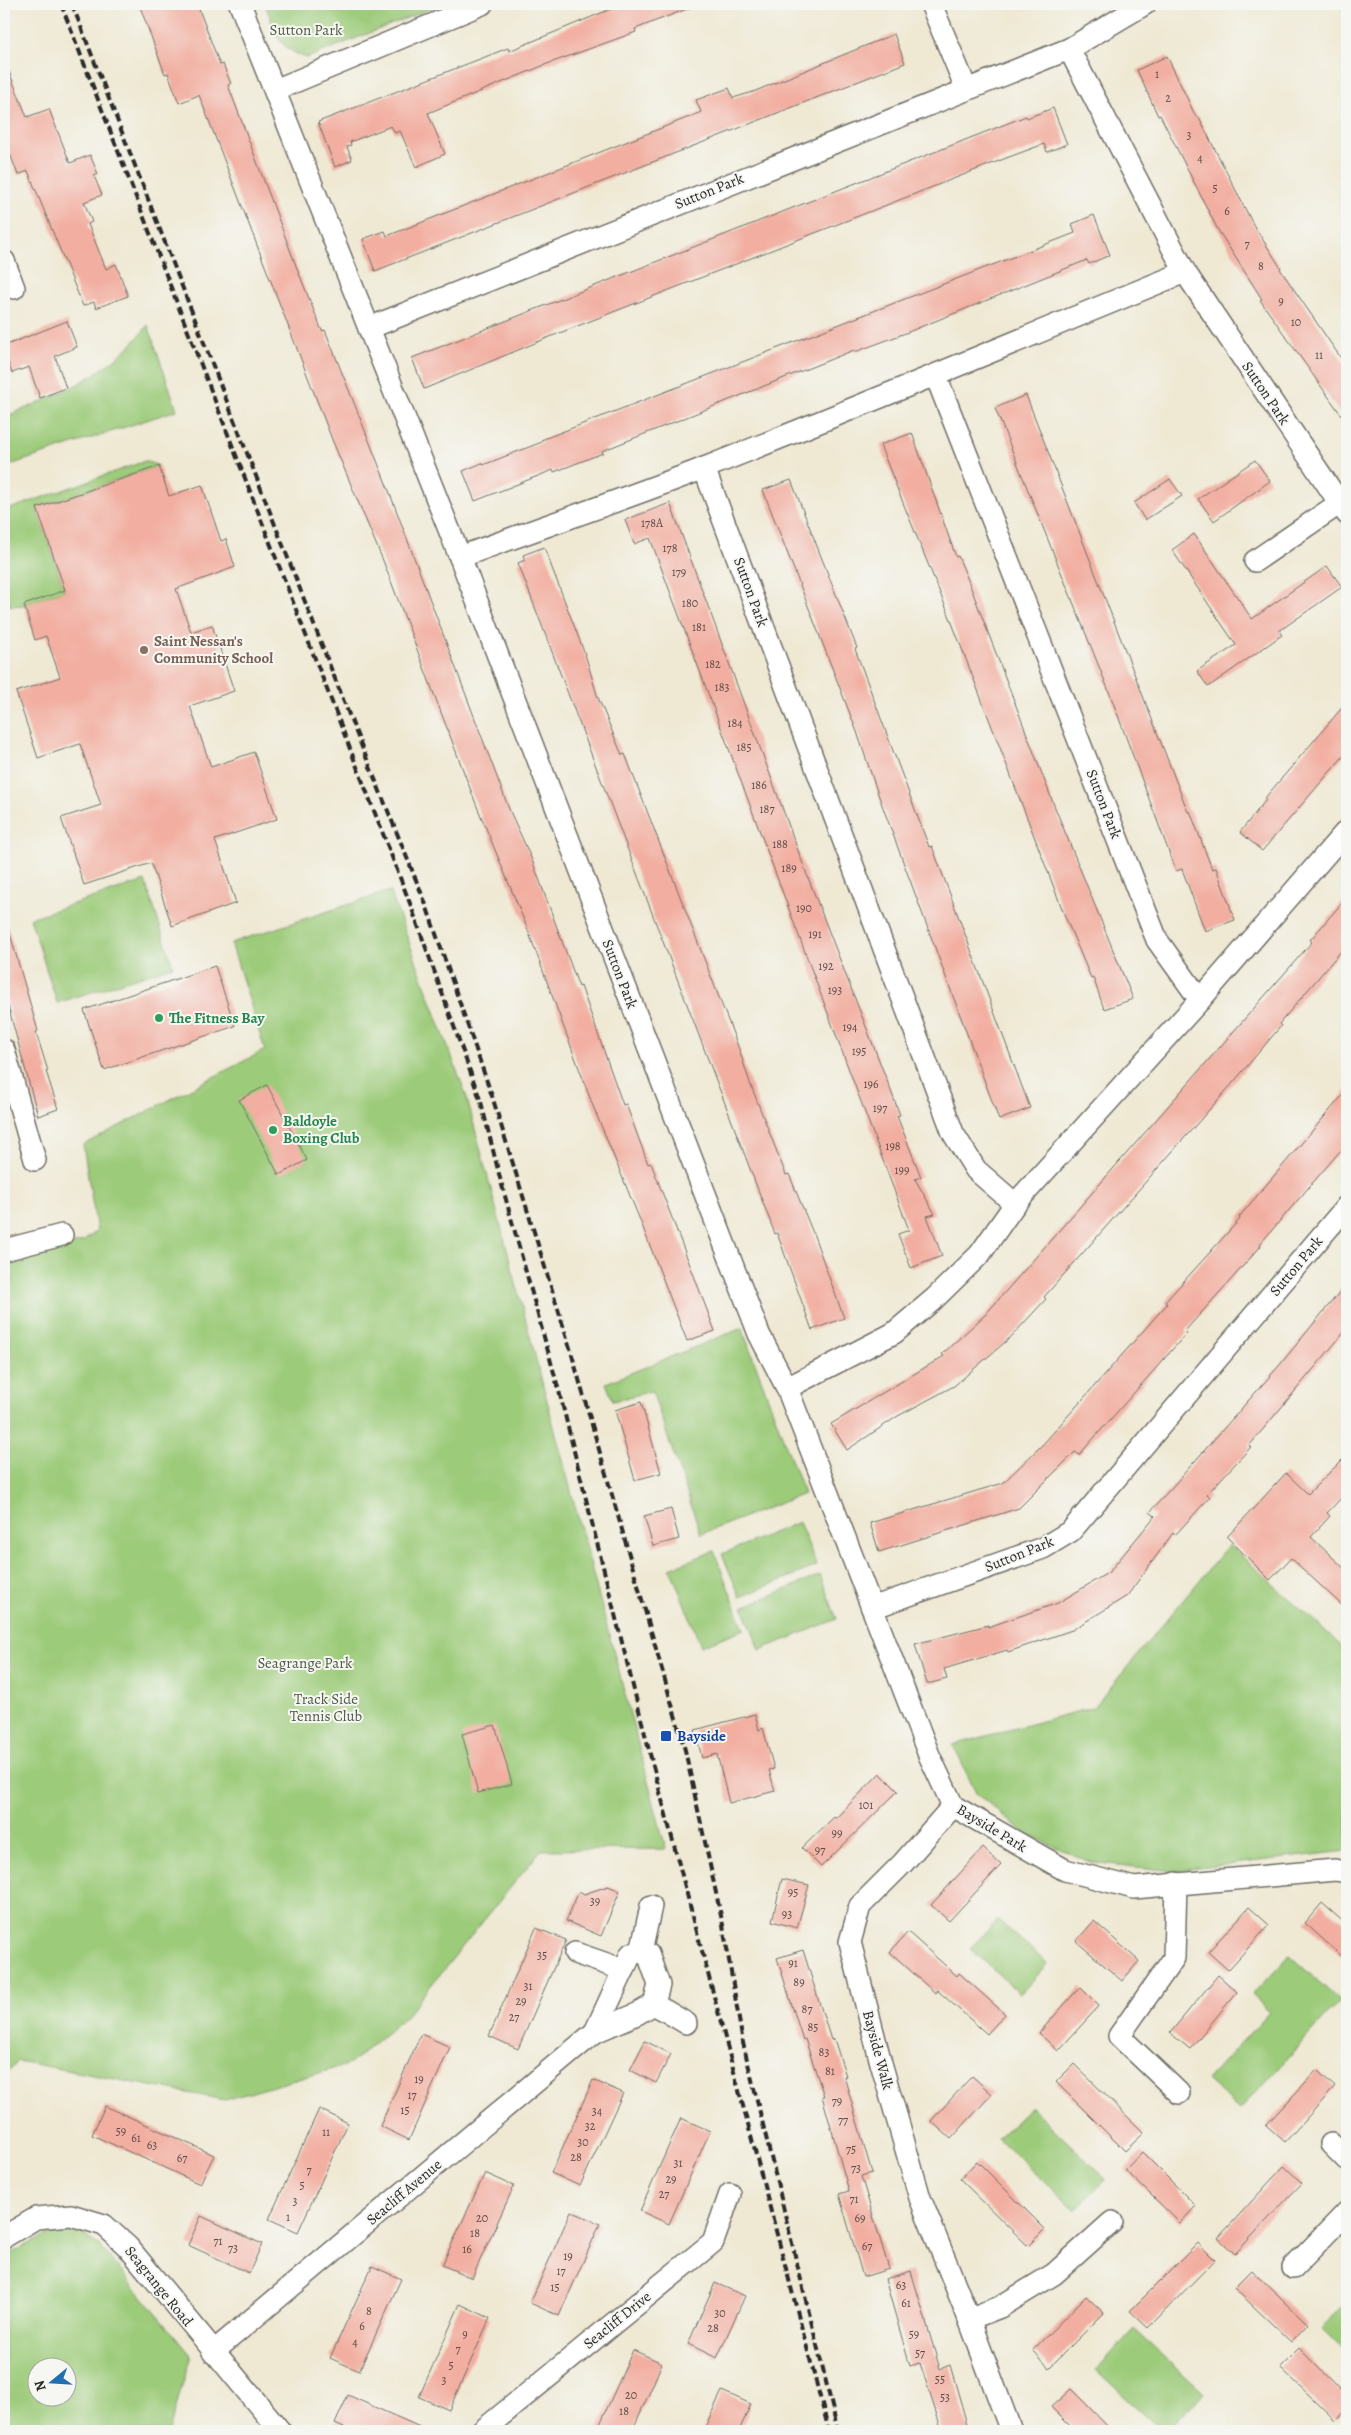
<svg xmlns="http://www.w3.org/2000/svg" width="1351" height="2435" viewBox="0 0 1351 2435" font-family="Alegreya,serif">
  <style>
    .green { fill: #9ccb79; stroke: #647b52; fill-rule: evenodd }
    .building { fill: #f2afa1 }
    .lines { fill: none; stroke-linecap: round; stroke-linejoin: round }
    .street-casing { stroke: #706e66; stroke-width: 24 }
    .street { stroke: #fff; stroke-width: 21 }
    .rail { stroke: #2b2b2b; stroke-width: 4; stroke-dasharray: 8 4; stroke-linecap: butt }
    .education-dot { fill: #8d6e63; stroke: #f6f6f2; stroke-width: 2 }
    .leisure-dot { fill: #2e9e5b; stroke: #f6f6f2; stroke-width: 2 }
    .transit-dot { fill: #1a4fb4; stroke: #f6f6f2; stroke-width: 2 }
    .labels { text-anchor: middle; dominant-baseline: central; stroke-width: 4; stroke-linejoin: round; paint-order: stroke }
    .number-label { font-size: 12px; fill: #5d4c48 }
    .park-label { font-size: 15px; fill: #4d5b42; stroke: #f6f6f2 }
    .street-label { font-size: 15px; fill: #2b2b2b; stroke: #f6f6f2 }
    .education-label { font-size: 15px; font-weight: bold; fill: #785e54; stroke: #f6f6f2; text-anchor: start }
    .leisure-label { font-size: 15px; font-weight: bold; fill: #27864d; stroke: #f6f6f2; text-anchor: start }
    .transit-label { font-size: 15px; font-weight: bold; fill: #164399; stroke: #f6f6f2; text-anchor: start }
  </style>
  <rect width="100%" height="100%" fill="#f6f6f2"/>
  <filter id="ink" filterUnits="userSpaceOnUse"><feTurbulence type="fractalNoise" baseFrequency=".02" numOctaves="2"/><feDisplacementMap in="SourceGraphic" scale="10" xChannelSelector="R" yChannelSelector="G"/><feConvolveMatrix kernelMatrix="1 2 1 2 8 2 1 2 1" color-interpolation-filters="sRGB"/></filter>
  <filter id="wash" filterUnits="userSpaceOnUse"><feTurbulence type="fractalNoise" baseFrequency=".0096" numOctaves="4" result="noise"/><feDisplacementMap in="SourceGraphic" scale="20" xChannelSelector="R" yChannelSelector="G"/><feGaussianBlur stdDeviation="1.12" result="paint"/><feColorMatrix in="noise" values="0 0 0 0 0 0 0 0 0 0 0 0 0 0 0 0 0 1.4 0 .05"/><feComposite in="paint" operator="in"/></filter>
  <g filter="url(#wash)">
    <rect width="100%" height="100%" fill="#efe9d4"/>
    <g class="green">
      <path d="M 265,4 L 442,4 L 307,58 C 275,47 277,33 265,4 Z"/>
      <path d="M 148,325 L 177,410 L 4,467 L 4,417 C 59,395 111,374 148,325 Z"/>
      <path d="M 145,461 L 159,466 L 37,508 L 65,590 L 24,605 L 10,606 L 4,587 L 4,511 Z"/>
      <path d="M 145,881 L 173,966 L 57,1003 L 30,918 Z"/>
      <path d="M 390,891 L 466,1095 L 666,1849 L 541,1850 L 406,2016 L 350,2064 L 225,2100 L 18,2061 L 4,2078 L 4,1267 L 84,1241 L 97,1231 L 83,1145 L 265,1050 L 231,943 Z"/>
      <path d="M 742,1328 L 804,1494 L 701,1534 L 652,1391 L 613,1401 L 606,1383 Z"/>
      <path d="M 799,1522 L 817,1566 L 740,1597 L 722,1554 Z"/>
      <path d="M 1229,1545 L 1327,1632 L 1347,1653 L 1347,1851 L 1172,1871 L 1090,1862 L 1026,1834 L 976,1793 L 953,1745 L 1094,1707 Z"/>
      <path d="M 714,1551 L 744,1629 L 701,1646 L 670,1568 Z"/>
      <path d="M 820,1575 L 837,1619 L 760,1650 L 743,1607 Z"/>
      <path d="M 998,1920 L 1048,1964 L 1020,1994 L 970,1948 Z"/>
      <path d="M 1289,1955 L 1340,2001 L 1240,2110 L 1207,2080 L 1269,2012 L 1252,1995 Z"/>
      <path d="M 1031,2107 L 1106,2179 L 1075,2210 L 998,2138 Z"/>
      <path d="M 68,2224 L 100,2246 L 191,2355 L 169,2431 L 4,2431 L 4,2261 L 12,2253 ZM 38,2368 L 68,2368 L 68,2398 L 38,2398 Z"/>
      <path d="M 1347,2302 L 1347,2353 L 1322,2328 Z"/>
      <path d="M 1134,2329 L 1204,2393 L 1166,2431 L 1162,2431 L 1096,2370 Z"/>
    </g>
    <g id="blocks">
      <g class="building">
        <path d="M 139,4 L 197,4 L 220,65 L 223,64 L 231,84 L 228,85 L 298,271 L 322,331 L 325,330 L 389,491 L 509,809 L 532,860 L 579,987 L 581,986 L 623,1105 L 626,1104 L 648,1164 L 651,1163 L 715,1331 L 687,1341 L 640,1220 L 593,1106 L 526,925 L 476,804 L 384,563 L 333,442 L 199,95 L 179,103 L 168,73 L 165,74 Z"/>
        <path d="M 623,4 L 697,5 L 635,29 L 636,32 L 547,64 L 428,113 L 445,154 L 416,167 L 400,131 L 395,133 L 391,126 L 350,142 L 351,145 L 347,147 L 352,160 L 335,167 L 318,122 L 508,48 L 509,51 Z"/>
        <path d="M 894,34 L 905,63 L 375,271 L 363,239 L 385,231 L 387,236 L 692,116 L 701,112 L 696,100 L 729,88 L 733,98 L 753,92 Z"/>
        <path d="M 1167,56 L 1196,117 L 1198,116 L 1254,226 L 1281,268 L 1280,269 L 1347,367 L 1347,423 L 1260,300 L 1262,299 L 1218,230 L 1160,115 L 1158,116 L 1137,70 Z"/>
        <path d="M 4,59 L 27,117 L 49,109 L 70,163 L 90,155 L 98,174 L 94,176 L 102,195 L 84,202 L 92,222 L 88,224 L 106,269 L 116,264 L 128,296 L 96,308 L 94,302 L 83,306 L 28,171 L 18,175 L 4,138 Z"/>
        <path d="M 1053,108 L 1067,144 L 1047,152 L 1044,144 L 1009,157 L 552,336 L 424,389 L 412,358 L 1026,116 L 1027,118 Z"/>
        <path d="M 1094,215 L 1110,255 L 1089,264 L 1087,260 L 903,334 L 855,352 L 854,350 L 602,451 L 603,453 L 554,472 L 553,470 L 475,501 L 463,471 L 482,463 L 483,465 L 542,442 L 541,440 L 1075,233 L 1072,224 Z"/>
        <path d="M 67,321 L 77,347 L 55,356 L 66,388 L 40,398 L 29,367 L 12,373 L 4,352 L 4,346 Z"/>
        <path d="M 1026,395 L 1188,812 L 1190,811 L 1212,869 L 1216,868 L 1235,920 L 1205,931 L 1182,869 L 1176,871 L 1108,689 L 995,408 Z"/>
        <path d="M 912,433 L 956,557 L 958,556 L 968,580 L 1052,800 L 1133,999 L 1104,1009 L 1093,977 L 1091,978 L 1066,919 L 949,615 L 899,493 L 880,445 Z"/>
        <path d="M 1255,460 L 1270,481 L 1214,521 L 1198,499 Z"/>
        <path d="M 159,466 L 169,496 L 202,485 L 221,541 L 226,539 L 235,567 L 176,589 L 191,632 L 212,625 L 234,691 L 190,706 L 211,767 L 254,752 L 277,819 L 215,840 L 236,903 L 172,926 L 151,863 L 84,885 L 61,818 L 101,805 L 80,744 L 38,758 L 16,692 L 60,677 L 46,636 L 35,640 L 24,605 L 65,590 L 37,508 Z"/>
        <path d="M 1170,479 L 1182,496 L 1145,520 L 1134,503 Z"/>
        <path d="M 791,480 L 857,648 L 855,649 L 929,847 L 932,846 L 1030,1108 L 999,1120 L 878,794 L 857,732 L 763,490 Z"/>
        <path d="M 670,503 L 807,875 L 891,1091 L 900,1115 L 897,1116 L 921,1177 L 915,1179 L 935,1214 L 927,1216 L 942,1256 L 911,1268 L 898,1234 L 909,1230 L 650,538 L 634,544 L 625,520 Z"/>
        <path d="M 1194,534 L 1252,619 L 1327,566 L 1342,587 L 1279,631 L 1282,635 L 1208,687 L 1197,671 L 1236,645 L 1172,550 Z"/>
        <path d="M 544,547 L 586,657 L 597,695 L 622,755 L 625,754 L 739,1049 L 750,1083 L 786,1175 L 789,1174 L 813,1233 L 844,1318 L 812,1330 L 777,1233 L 775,1234 L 518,563 L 525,560 L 523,555 Z"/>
        <path d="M 1347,702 L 1347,752 L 1262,851 L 1240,832 L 1266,800 L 1264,799 Z"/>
        <path d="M 1347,897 L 1347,944 L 1279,1024 L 1281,1026 L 1232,1084 L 1044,1297 L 1046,1299 L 1011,1337 L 954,1386 L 898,1416 L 847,1450 L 831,1424 L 944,1356 L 942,1354 L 985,1315 L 1312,942 L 1310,940 Z"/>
        <path d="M 8,927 L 38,1031 L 36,1032 L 48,1071 L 46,1071 L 58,1109 L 38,1116 L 4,991 L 4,928 Z"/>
        <path d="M 215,966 L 235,1026 L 104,1070 L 84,1010 Z"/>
        <path d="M 267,1085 L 307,1160 L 279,1175 L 239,1100 Z"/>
        <path d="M 1347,1090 L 1347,1143 L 1260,1244 L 1261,1246 L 1185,1331 L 1187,1333 L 1079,1455 L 1075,1452 L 1019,1508 L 879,1552 L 870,1523 L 1003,1483 L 1044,1443 L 1167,1304 L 1165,1302 L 1240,1219 L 1239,1217 Z"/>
        <path d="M 1347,1283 L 1347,1329 L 1249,1446 L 1251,1447 L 1207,1494 L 1210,1497 L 1175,1535 L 1173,1533 L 1127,1596 L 1072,1630 L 1008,1652 L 1007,1650 L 944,1669 L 947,1679 L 927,1684 L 915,1644 L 988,1625 L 988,1627 L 1058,1603 L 1109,1572 L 1155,1516 L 1150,1512 L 1278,1367 Z"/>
        <path d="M 641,1402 L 661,1473 L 635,1480 L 615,1410 Z"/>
        <path d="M 1347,1455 L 1347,1492 L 1327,1513 L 1330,1516 L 1311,1537 L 1347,1571 L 1347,1610 L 1291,1558 L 1270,1580 L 1227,1537 L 1286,1473 L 1308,1494 Z"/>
        <path d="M 671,1509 L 679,1539 L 653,1546 L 644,1516 Z"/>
        <path d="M 755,1714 L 759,1730 L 763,1728 L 774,1769 L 769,1770 L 775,1791 L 729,1803 L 717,1754 L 702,1758 L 695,1730 Z"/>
        <path d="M 495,1725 L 512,1784 L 478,1793 L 462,1734 Z"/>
        <path d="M 880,1773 L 898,1791 L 821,1867 L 802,1848 L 834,1817 L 836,1818 Z"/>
        <path d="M 983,1848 L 1001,1865 L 949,1921 L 931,1905 Z"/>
        <path d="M 782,1879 L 809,1885 L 797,1928 L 772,1921 Z"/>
        <path d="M 608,1886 L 620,1891 L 601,1936 L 566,1921 L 579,1891 L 584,1894 Z"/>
        <path d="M 1322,1903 L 1347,1925 L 1347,1961 L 1305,1923 Z"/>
        <path d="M 1249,1907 L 1269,1925 L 1228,1970 L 1208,1952 Z"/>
        <path d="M 1094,1921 L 1139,1961 L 1122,1981 L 1076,1941 Z"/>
        <path d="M 536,1928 L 566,1940 L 518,2049 L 489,2036 Z"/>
        <path d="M 908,1932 L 957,1976 L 959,1973 L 1005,2014 L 987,2034 L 937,1990 L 935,1993 L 890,1952 Z"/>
        <path d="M 803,1950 L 831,2040 L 834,2039 L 846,2076 L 844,2076 L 872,2173 L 861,2176 L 889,2269 L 863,2277 L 839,2194 L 849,2191 L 822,2096 L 824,2096 L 805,2039 L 803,2040 L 777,1958 Z"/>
        <path d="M 1218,1975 L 1237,1992 L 1190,2049 L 1170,2033 Z"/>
        <path d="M 1080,1987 L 1099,2006 L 1058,2051 L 1039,2033 Z"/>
        <path d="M 421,2034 L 450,2047 L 409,2140 L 380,2126 Z"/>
        <path d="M 645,2041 L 671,2054 L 656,2083 L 630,2070 Z"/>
        <path d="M 1074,2064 L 1144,2133 L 1125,2151 L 1056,2082 Z"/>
        <path d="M 1317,2070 L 1335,2087 L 1285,2142 L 1266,2125 Z"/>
        <path d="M 972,2076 L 992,2094 L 951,2139 L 931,2121 Z"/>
        <path d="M 593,2080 L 623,2093 L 580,2186 L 551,2173 Z"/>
        <path d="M 105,2106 L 214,2155 L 200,2184 L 92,2135 Z"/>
        <path d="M 319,2109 L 348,2123 L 298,2232 L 269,2219 Z"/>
        <path d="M 681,2118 L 710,2131 L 669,2224 L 640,2211 Z"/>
        <path d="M 1142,2152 L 1196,2206 L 1180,2223 L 1125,2170 Z"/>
        <path d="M 977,2161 L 1045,2229 L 1028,2246 L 960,2179 Z"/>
        <path d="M 1284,2166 L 1302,2183 L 1235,2254 L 1218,2238 Z"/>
        <path d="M 485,2173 L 514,2186 L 472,2278 L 442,2265 Z"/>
        <path d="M 571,2211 L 600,2224 L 559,2316 L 530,2303 Z"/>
        <path d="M 201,2216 L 262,2244 L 249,2273 L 188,2245 Z"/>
        <path d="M 1198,2243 L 1215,2260 L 1148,2328 L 1130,2311 Z"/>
        <path d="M 372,2266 L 401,2279 L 359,2371 L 330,2358 Z"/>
        <path d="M 1252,2270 L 1308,2324 L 1291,2342 L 1234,2288 Z"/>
        <path d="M 911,2271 L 940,2369 L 950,2365 L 969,2431 L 942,2431 L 920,2363 L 910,2366 L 885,2279 Z"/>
        <path d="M 715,2283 L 745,2296 L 717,2358 L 688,2344 Z"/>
        <path d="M 1086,2296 L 1104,2313 L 1049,2368 L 1033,2350 Z"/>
        <path d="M 460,2304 L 490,2318 L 449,2410 L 419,2397 Z"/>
        <path d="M 1299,2348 L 1347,2397 L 1347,2409 L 1336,2421 L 1280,2367 Z"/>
        <path d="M 633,2350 L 662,2363 L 652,2387 L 632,2431 L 597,2431 Z"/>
        <path d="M 1071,2389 L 1085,2403 L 1112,2431 L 1075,2431 L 1051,2407 Z"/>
        <path d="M 722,2391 L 751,2404 L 739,2431 L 703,2431 Z"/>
        <path d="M 348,2395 L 372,2406 L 429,2431 L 351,2431 L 335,2424 Z"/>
      </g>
    </g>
  </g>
  <g filter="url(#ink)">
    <use href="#blocks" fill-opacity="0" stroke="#706e66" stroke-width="1"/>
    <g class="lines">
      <defs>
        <g id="street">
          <path d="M 240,4 L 460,557 L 759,1334 L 787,1388 L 929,1755 L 953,1806 L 1065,1870 L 1134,1888 L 1335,1870 L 1347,1872"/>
          <path d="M 931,4 L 966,88"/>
          <path d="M 1069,49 L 1185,272 L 1347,514"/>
          <path d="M 275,90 L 482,4"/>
          <path d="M 4,261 L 14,288"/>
          <path d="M 369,328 L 1069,49 L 1145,4"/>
          <path d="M 936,376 L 1157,940 L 1200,1000"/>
          <path d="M 704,468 L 953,1133 L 976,1170 L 1015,1204"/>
          <path d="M 460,557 C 542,527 625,499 707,467 C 867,404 1026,337 1185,272"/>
          <path d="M 1255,561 L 1340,503"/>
          <path d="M 4,1050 L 35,1160"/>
          <path d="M 4,1250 L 62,1235"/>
          <path d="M 787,1388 L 894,1333 L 934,1299 L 980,1254 L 1015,1204 L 1200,1000 L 1347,830"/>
          <path d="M 872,1608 L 1043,1548 L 1071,1531 L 1347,1206"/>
          <path d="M 953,1806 L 903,1863 L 860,1906 L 850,1942 L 881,2063 L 920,2198 L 969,2319 L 1011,2431"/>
          <path d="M 1176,1883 L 1174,1958 L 1119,2036 L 1179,2093"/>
          <path d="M 641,1952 L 648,1954 L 659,1985 L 654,2004 L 637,2014 L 595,2032 L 631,1954 Z"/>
          <path d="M 641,1952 L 651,1906"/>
          <path d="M 575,1953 L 624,1970"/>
          <path d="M 654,2004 L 686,2023"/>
          <path d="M 1331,2144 L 1347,2160"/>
          <path d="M 4,2237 L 36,2218 L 71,2215 L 104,2225 L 128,2247 L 280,2431"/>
          <path d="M 1293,2268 L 1347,2212"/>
          <path d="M 969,2319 L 1000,2307 L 1054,2274 L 1112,2222"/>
          <path d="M 213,2352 L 595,2032"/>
          <path d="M 482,2431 L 713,2242 L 730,2194"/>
        </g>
      </defs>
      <use href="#street" class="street-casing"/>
      <use href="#street" class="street"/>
      <g class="rail">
        <path d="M 61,4 L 411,906 L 481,1102 L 500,1178 L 559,1391 L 652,1762 L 829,2431"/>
        <path d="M 72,4 L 353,725 L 425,902 L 492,1096 L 570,1348 L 685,1750 L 723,1925 L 743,2043 L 838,2431"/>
      </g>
    </g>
  </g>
  <circle class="education-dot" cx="144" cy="650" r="5"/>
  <g class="leisure-dot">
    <circle cx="159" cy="1018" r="5"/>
    <circle cx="273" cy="1130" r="5"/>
  </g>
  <rect class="transit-dot" x="660" y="1730" width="12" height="12" rx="2.5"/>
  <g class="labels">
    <g class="number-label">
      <text x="1157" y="74">1</text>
      <text x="1168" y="98">2</text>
      <text x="1189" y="135">3</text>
      <text x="1200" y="158">4</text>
      <text x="1215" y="188">5</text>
      <text x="1227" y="211">6</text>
      <text x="1247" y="244">7</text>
      <text x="1261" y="266">8</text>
      <text x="1281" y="301">9</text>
      <text x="1296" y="322">10</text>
      <text x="1319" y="355">11</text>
      <text x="652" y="523">178A</text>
      <text x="670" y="548">178</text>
      <text x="679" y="572">179</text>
      <text x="690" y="603">180</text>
      <text x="699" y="627">181</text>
      <text x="713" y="664">182</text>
      <text x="722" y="687">183</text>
      <text x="735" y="723">184</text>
      <text x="744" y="747">185</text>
      <text x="759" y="785">186</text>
      <text x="767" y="809">187</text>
      <text x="780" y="844">188</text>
      <text x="789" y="868">189</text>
      <text x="804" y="908">190</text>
      <text x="815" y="934">191</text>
      <text x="826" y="966">192</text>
      <text x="835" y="990">193</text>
      <text x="850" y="1027">194</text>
      <text x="859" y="1051">195</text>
      <text x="871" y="1084">196</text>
      <text x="880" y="1108">197</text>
      <text x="893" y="1146">198</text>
      <text x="902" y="1170">199</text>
      <text x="866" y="1805">101</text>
      <text x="837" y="1833">99</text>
      <text x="820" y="1850">97</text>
      <text x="793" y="1892">95</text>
      <text x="595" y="1901">39</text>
      <text x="787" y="1914">93</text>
      <text x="542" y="1955">35</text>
      <text x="793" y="1963">91</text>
      <text x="799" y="1982">89</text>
      <text x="528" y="1986">31</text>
      <text x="521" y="2001">29</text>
      <text x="807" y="2009">87</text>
      <text x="514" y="2017">27</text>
      <text x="813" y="2027">85</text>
      <text x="824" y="2052">83</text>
      <text x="830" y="2071">81</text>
      <text x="419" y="2079">19</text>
      <text x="412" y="2095">17</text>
      <text x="837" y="2101">79</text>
      <text x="405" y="2110">15</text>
      <text x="597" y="2111">34</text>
      <text x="843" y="2120">77</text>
      <text x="590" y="2126">32</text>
      <text x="121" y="2131">59</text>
      <text x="326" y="2132">11</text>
      <text x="136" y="2138">61</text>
      <text x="583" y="2142">30</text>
      <text x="152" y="2145">63</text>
      <text x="851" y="2149">75</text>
      <text x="576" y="2157">28</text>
      <text x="182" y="2158">67</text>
      <text x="678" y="2163">31</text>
      <text x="856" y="2168">73</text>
      <text x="309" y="2170">7</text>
      <text x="671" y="2179">29</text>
      <text x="302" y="2185">5</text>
      <text x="664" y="2194">27</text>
      <text x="854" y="2199">71</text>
      <text x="295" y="2201">3</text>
      <text x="288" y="2217">1</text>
      <text x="482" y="2218">20</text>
      <text x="860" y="2218">69</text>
      <text x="475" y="2233">18</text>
      <text x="218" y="2241">71</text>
      <text x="867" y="2246">67</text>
      <text x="233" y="2248">73</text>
      <text x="467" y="2249">16</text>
      <text x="568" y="2256">19</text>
      <text x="561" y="2271">17</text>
      <text x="901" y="2285">63</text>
      <text x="555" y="2287">15</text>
      <text x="906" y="2303">61</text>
      <text x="369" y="2311">8</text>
      <text x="720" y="2313">30</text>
      <text x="362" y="2326">6</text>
      <text x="713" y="2328">28</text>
      <text x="465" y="2334">9</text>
      <text x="914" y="2334">59</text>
      <text x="355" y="2342">4</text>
      <text x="458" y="2349">7</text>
      <text x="920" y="2353">57</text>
      <text x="451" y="2365">5</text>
      <text x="940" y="2379">55</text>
      <text x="444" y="2380">3</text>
      <text x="631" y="2395">20</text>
      <text x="945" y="2397">53</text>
      <text x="624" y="2411">18</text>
    </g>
    <g class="park-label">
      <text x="306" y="30">Sutton Park</text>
      <text x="305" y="1663">Seagrange Park</text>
      <text x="326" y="1699">Track Side<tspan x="326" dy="17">Tennis Club</tspan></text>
    </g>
    <g class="street-label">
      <text transform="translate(709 191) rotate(-22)">Sutton Park</text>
      <text transform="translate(1266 393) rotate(56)">Sutton Park</text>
      <text transform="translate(751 592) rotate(70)">Sutton Park</text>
      <text transform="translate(1104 804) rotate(69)">Sutton Park</text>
      <text transform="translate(620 974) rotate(69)">Sutton Park</text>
      <text transform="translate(1296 1266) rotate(-50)">Sutton Park</text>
      <text transform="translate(1019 1554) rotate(-22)">Sutton Park</text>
      <text transform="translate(992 1828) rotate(31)">Bayside Park</text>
      <text transform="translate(878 2050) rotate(75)">Bayside Walk</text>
      <text transform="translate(404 2192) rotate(-40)">Seacliff Avenue</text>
      <text transform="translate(159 2286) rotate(51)">Seagrange Road</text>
      <text transform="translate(617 2320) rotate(-39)">Seacliff Drive</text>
    </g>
    <g class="education-label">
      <text x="154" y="641">Saint Nessan's<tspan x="154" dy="17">Community School</tspan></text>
    </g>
    <g class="leisure-label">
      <text x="169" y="1018">The Fitness Bay</text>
      <text x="283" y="1121">Baldoyle<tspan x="283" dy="17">Boxing Club</tspan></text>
    </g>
    <g class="transit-label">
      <text x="677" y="1736">Bayside</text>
    </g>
  </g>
  <rect width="1351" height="2435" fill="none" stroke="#f6f6f2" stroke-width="20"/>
  <g transform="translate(52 2382) rotate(252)"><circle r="24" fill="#f6f6f2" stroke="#a5a5a2"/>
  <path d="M0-4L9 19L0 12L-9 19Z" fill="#1f6fb2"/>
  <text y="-8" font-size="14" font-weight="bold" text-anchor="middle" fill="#2b2b2b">N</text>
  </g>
</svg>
